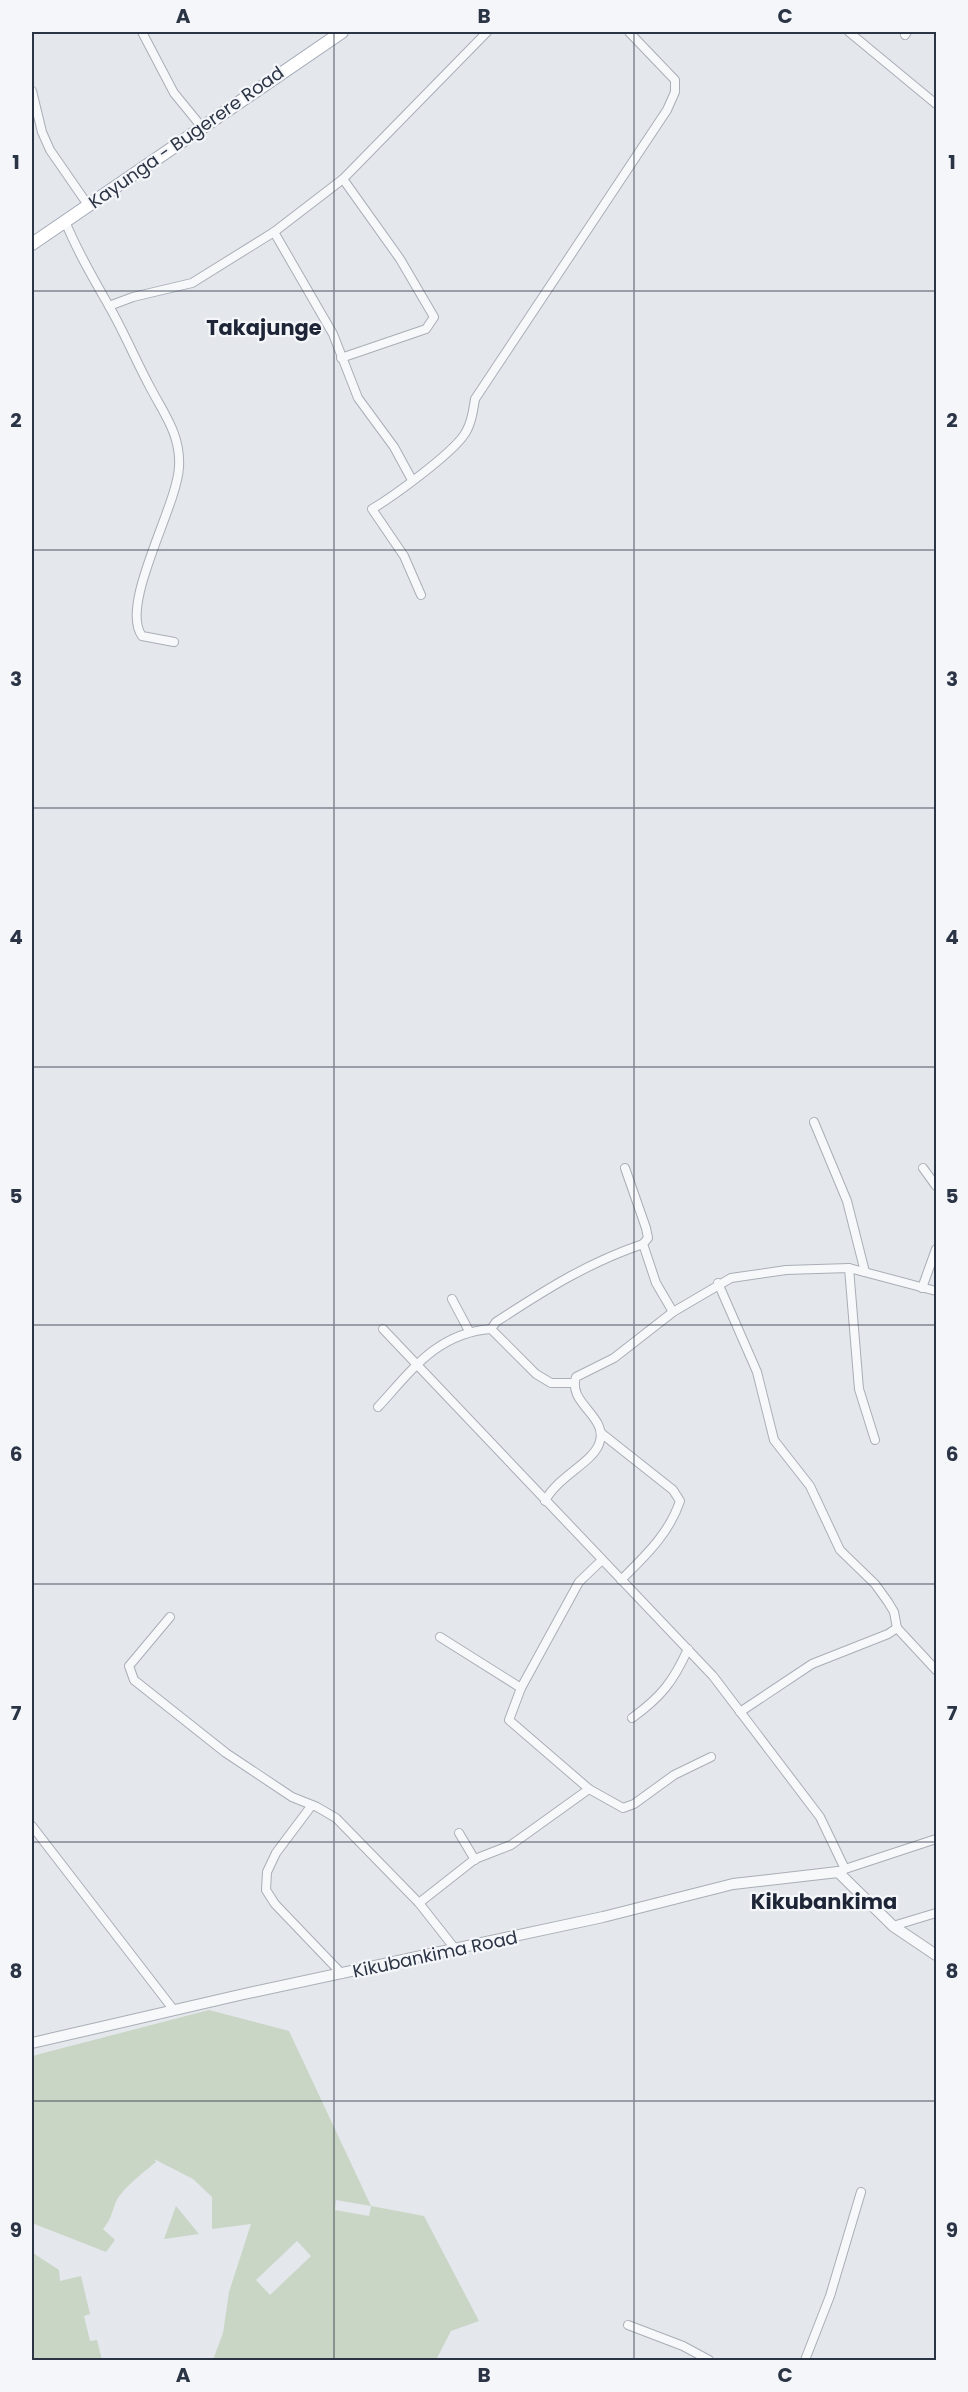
<svg xmlns="http://www.w3.org/2000/svg" width="968" height="2392" viewBox="0 0 968 2392" font-family="Poppins,sans-serif">
  <style>
    .green { fill: #c9d6c5; fill-rule: evenodd }
    .lines { fill: none; stroke-linecap: round; stroke-linejoin: round }
    .minor-casing { stroke: #a9aeb7; stroke-width: 10 }
    .tertiary-casing { stroke: #a9aeb7; stroke-width: 12 }
    .primary-casing { stroke: #a3abb8; stroke-width: 14 }
    .minor { stroke: #f7f8fa; stroke-width: 8 }
    .tertiary { stroke: #f7f8fa; stroke-width: 10 }
    .primary { stroke: #fff; stroke-width: 12 }
    .grid { fill: none; stroke: #2b3445; stroke-width: 1.5; stroke-opacity: 0.55 }
    .labels { text-anchor: middle; dominant-baseline: central; stroke-width: 4.5; stroke-linejoin: round; paint-order: stroke }
    .street-label { font-size: 18px; fill: #2b3445; stroke: #f4f6f9 }
    .quarter-label { font-size: 21px; font-weight: bold; fill: #1d2536; stroke: #f4f6f9 }
    .neatline { fill: none; stroke: #2b3445; stroke-width: 2 }
    .grid-label { font-size: 20px; text-anchor: middle; font-weight: bold; fill: #2b3445 }
  </style>
  <rect width="100%" height="100%" fill="#e4e7ec"/>
  <g class="green">
    <path d="M 209,2010 L 289,2031 L 371,2206 L 424,2216 L 479,2321 L 451,2331 L 436,2360 L 213,2360 L 223,2333 L 229,2292 L 251,2224 L 212,2229 L 212,2197 L 193,2179 L 154,2159 L 156,2162 C 144,2172 120,2190 115,2204 C 112,2213 110,2221 103,2229 L 115,2240 L 106,2252 L 32,2223 L 32,2056 ZM 336,2200 L 371,2206 L 369,2216 L 335,2210 ZM 297,2241 L 311,2256 L 270,2295 L 256,2280 Z"/>
    <path d="M 176,2206 L 199,2234 L 164,2239 Z"/>
    <path d="M 33,2253 L 59,2270 L 60,2281 L 81,2276 L 90,2314 L 84,2316 L 90,2341 L 97,2340 L 102,2360 L 32,2360 Z"/>
  </g>
  <g class="lines">
    <defs>
      <g id="minor">
        <path d="M 142,32 L 174,93 L 201,126"/>
        <path d="M 849,32 L 936,104"/>
        <path d="M 905,35 L 907,32"/>
        <path d="M 32,91 L 42,132 L 50,150 L 88,205"/>
        <path d="M 65,221 C 77,251 93,278 109,306 C 124,332 136,361 150,387 C 164,414 181,435 179,467 C 177,507 119,605 142,636 L 174,642"/>
        <path d="M 274,232 L 333,334 L 358,398 L 394,447 L 412,480"/>
        <path d="M 109,306 L 133,297 L 192,283 L 274,232 L 343,179 L 487,32"/>
        <path d="M 341,358 L 426,329 L 434,317 L 400,259 L 343,179"/>
        <path d="M 421,595 L 404,556 L 372,509 C 394,496 450,455 464,435 C 471,425 473,412 475,399 L 667,110 L 675,92 L 675,80 L 629,32"/>
        <path d="M 814,1122 L 847,1201 L 865,1272"/>
        <path d="M 625,1168 L 646,1228 L 648,1238 L 643,1244 L 656,1283 L 673,1312"/>
        <path d="M 923,1168 L 936,1186"/>
        <path d="M 849,1268 L 859,1389 L 875,1440"/>
        <path d="M 718,1283 L 757,1372 L 774,1440 L 810,1486 L 840,1550 L 875,1584 L 888,1602 L 894,1612 L 897,1628"/>
        <path d="M 922,1288 L 936,1249"/>
        <path d="M 452,1299 L 469,1331"/>
        <path d="M 383,1329 L 713,1676 L 820,1817 L 845,1869"/>
        <path d="M 491,1329 L 496,1322 C 545,1290 587,1263 643,1244"/>
        <path d="M 378,1407 C 412,1370 437,1333 491,1329 L 536,1374 L 551,1383 L 574,1383"/>
        <path d="M 601,1433 L 673,1490 L 680,1501 C 669,1534 645,1556 621,1580"/>
        <path d="M 545,1501 C 557,1477 592,1463 599,1444 C 610,1417 567,1404 576,1377 L 614,1358 L 673,1312 L 731,1278 L 786,1270 L 849,1268 L 936,1291"/>
        <path d="M 602,1560 L 579,1582 L 521,1688 L 509,1720 L 589,1789 L 623,1808 L 634,1804 L 674,1775 L 711,1757"/>
        <path d="M 170,1617 L 129,1666 L 134,1680 L 226,1753 L 292,1797 L 317,1807 L 336,1818 L 419,1903 L 456,1950"/>
        <path d="M 440,1637 L 521,1688"/>
        <path d="M 740,1712 L 812,1664 L 888,1634 L 897,1628 L 936,1670"/>
        <path d="M 632,1718 C 661,1697 673,1682 688,1649"/>
        <path d="M 312,1805 L 276,1853 L 267,1872 L 266,1890 L 275,1904 L 342,1974"/>
        <path d="M 32,1826 L 173,2009"/>
        <path d="M 459,1833 L 475,1860"/>
        <path d="M 842,1870 L 936,1839"/>
        <path d="M 419,1903 L 475,1859 L 511,1845 L 589,1789"/>
        <path d="M 893,1926 L 936,1913"/>
        <path d="M 628,2325 L 683,2346 L 709,2360"/>
        <path d="M 805,2360 L 830,2296 L 861,2192"/>
      </g>
      <path id="tertiary" d="M 32,2043 L 244,1994 L 603,1917 L 733,1884 L 838,1872 L 893,1926 L 936,1955"/>
      <path id="primary" d="M 32,244 L 342,32"/>
    </defs>
    <use href="#minor" class="minor-casing"/>
    <use href="#tertiary" class="tertiary-casing"/>
    <use href="#primary" class="primary-casing"/>
    <use href="#minor" class="minor"/>
    <use href="#tertiary" class="tertiary"/>
    <use href="#primary" class="primary"/>
  </g>
  <path class="grid" d="M 334,32 L 334,2360M 634,32 L 634,2360M 32,291 L 936,291M 32,550 L 936,550M 32,808 L 936,808M 32,1067 L 936,1067M 32,1325 L 936,1325M 32,1584 L 936,1584M 32,1842 L 936,1842M 32,2101 L 936,2101"/>
  <g class="labels">
    <g class="street-label">
      <text transform="translate(186 137) rotate(-35)">Kayunga - Bugerere Road</text>
      <text transform="translate(435 1954) rotate(-12)">Kikubankima Road</text>
    </g>
    <g class="quarter-label">
      <text x="264" y="327">Takajunge</text>
      <text x="824" y="1901">Kikubankima</text>
    </g>
  </g>
  <rect width="968" height="2392" fill="none" stroke="#f4f6f9" stroke-width="66"/>
  <rect x="33" y="33" width="902" height="2326" class="neatline"/>
  <g class="grid-label">
    <text x="183" y="23">A</text>
    <text x="484" y="23">B</text>
    <text x="785" y="23">C</text>
    <text x="16" y="169">1</text>
    <text x="952" y="169">1</text>
    <text x="16" y="427">2</text>
    <text x="952" y="427">2</text>
    <text x="16" y="686">3</text>
    <text x="952" y="686">3</text>
    <text x="16" y="944">4</text>
    <text x="952" y="944">4</text>
    <text x="16" y="1203">5</text>
    <text x="952" y="1203">5</text>
    <text x="16" y="1461">6</text>
    <text x="952" y="1461">6</text>
    <text x="16" y="1720">7</text>
    <text x="952" y="1720">7</text>
    <text x="16" y="1978">8</text>
    <text x="952" y="1978">8</text>
    <text x="16" y="2237">9</text>
    <text x="952" y="2237">9</text>
    <text x="183" y="2382">A</text>
    <text x="484" y="2382">B</text>
    <text x="785" y="2382">C</text>
  </g>
</svg>
